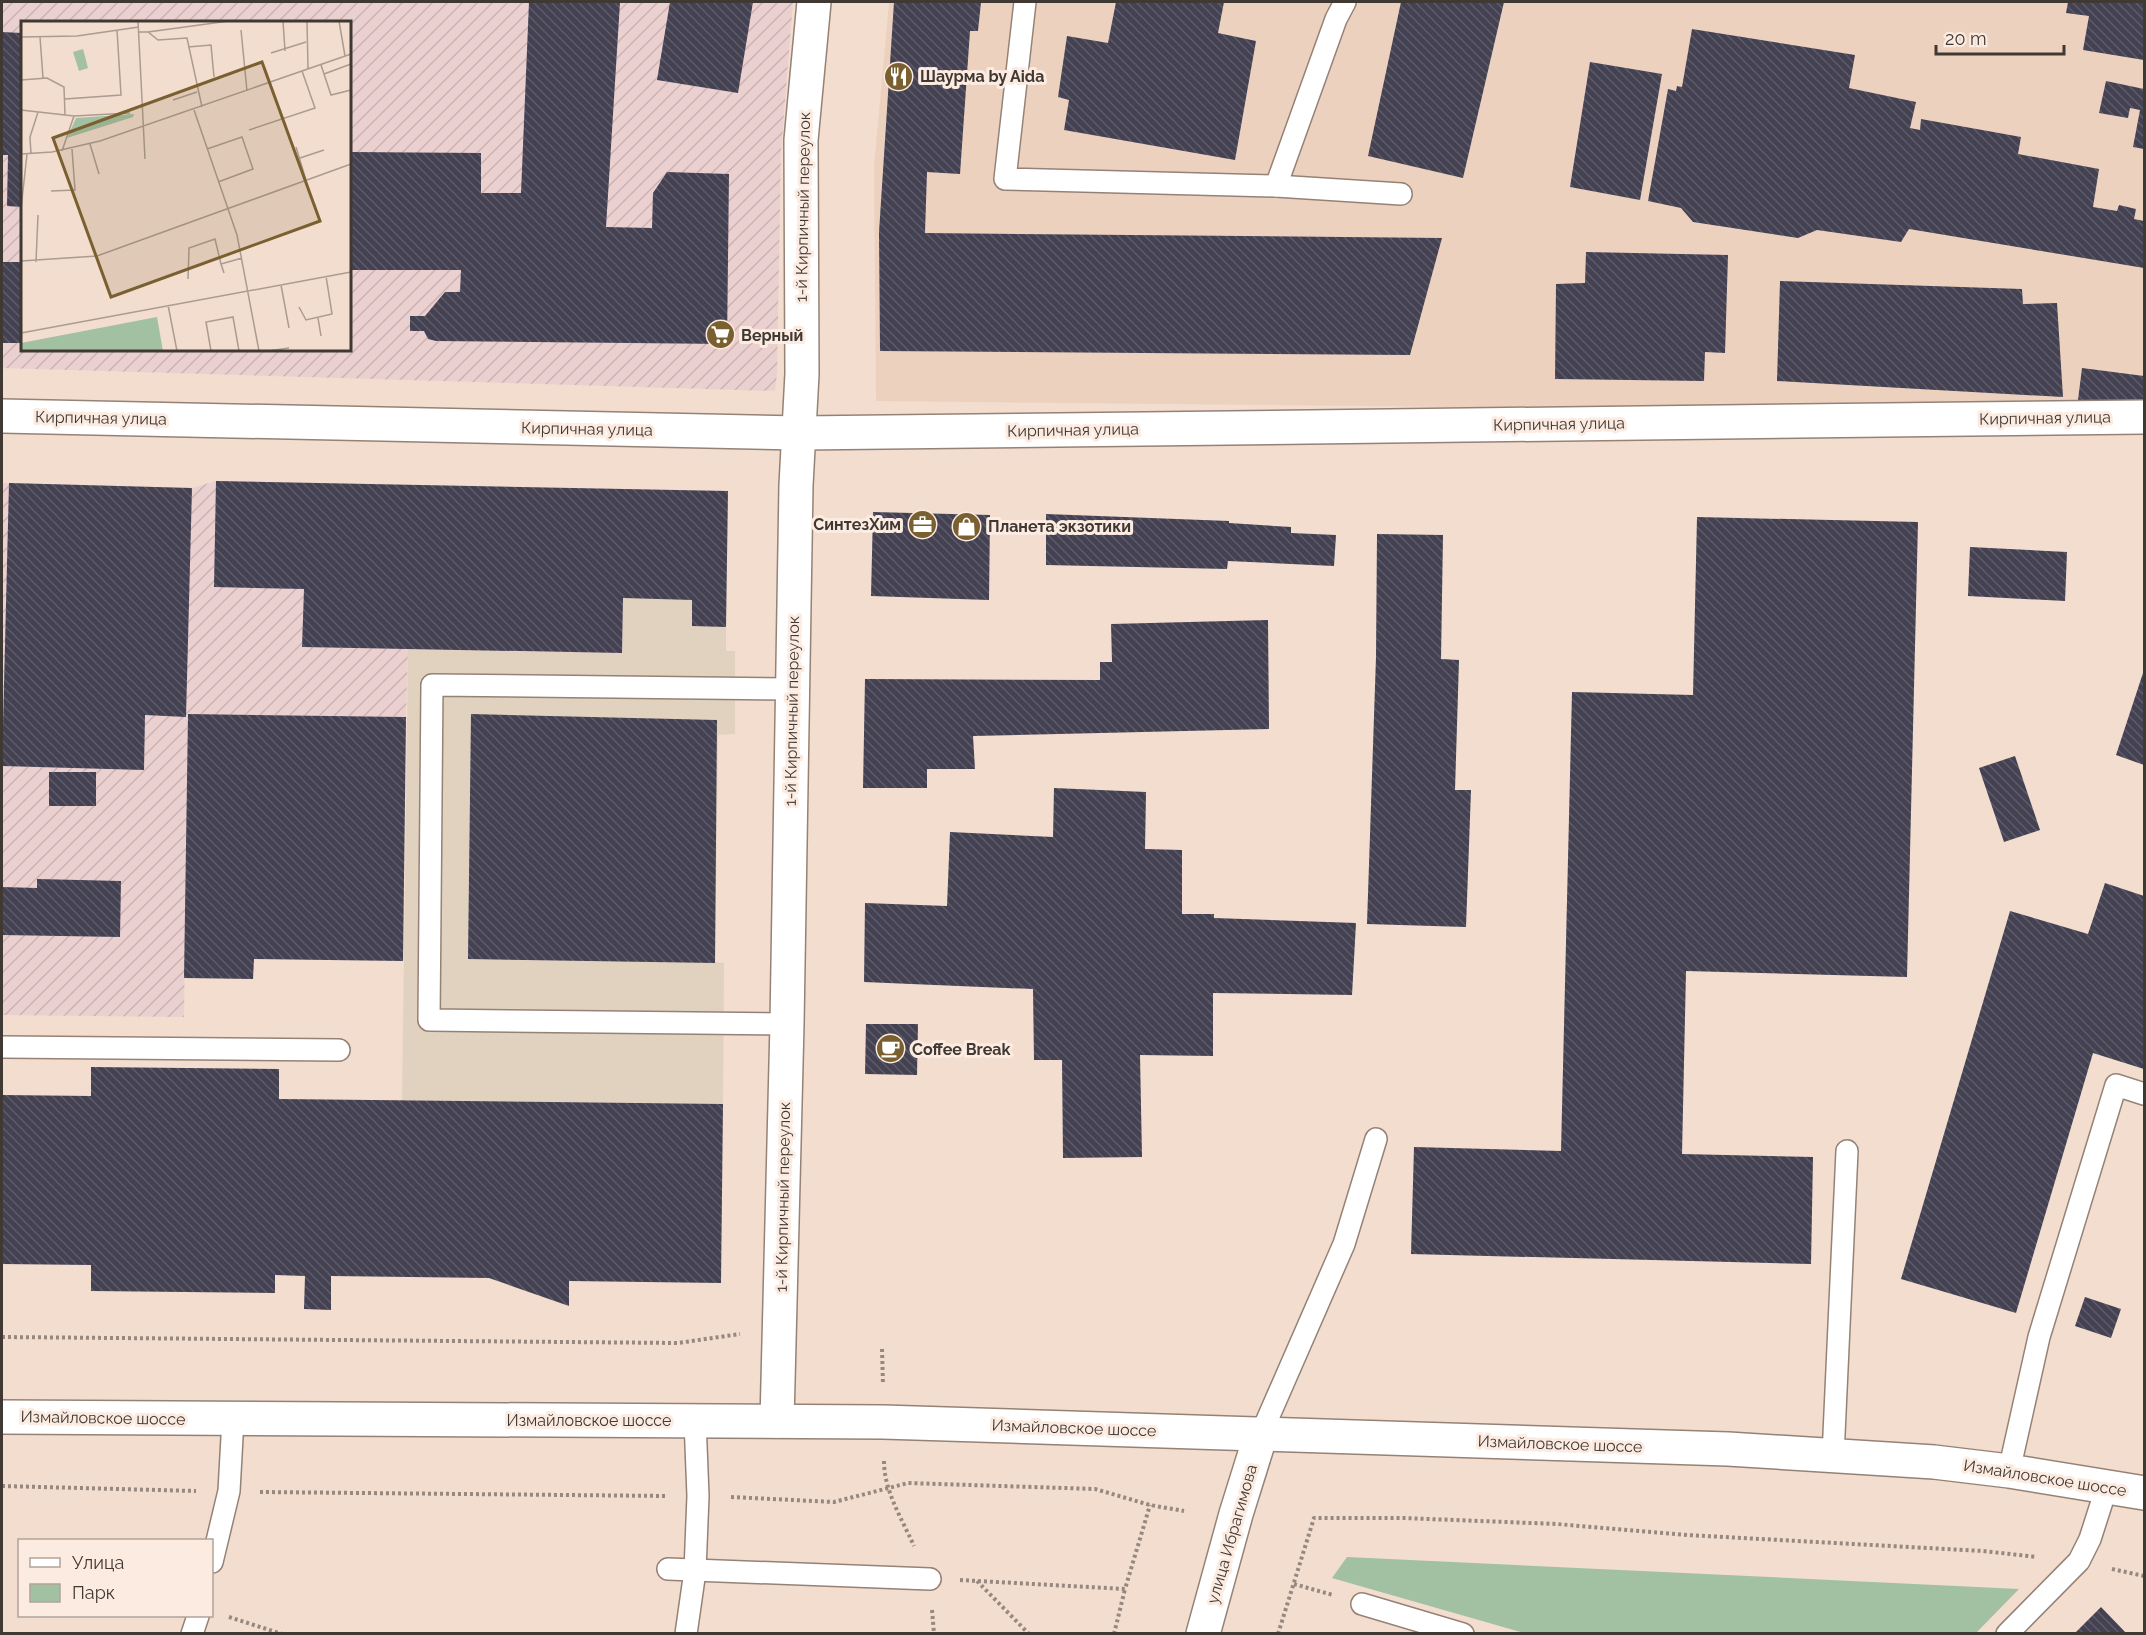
<svg xmlns="http://www.w3.org/2000/svg" width="2146" height="1635" viewBox="0 0 2146 1635" font-family="Raleway,sans-serif">
  <style>
    .built { fill: #ecd1bf }
    .industrial { fill: url(#industrial-furrows); fill-rule: evenodd }
    .education { fill: #e1d2c0 }
    .green { fill: #a1c1a2 }
    .building { fill: url(#building-back-hatch) }
    .lines { fill: none; stroke-linecap: round; stroke-linejoin: round }
    .lane-casing { stroke: #958276; stroke-width: 24 }
    .street-casing { stroke: #958276; stroke-width: 36 }
    .secondary-casing { stroke: #958276; stroke-width: 36 }
    .path { stroke: #97887f; stroke-width: 4; stroke-dasharray: 3 3; stroke-linecap: butt }
    .lane { stroke: #fff; stroke-width: 21 }
    .street { stroke: #fff; stroke-width: 33 }
    .secondary { stroke: #fff; stroke-width: 33 }
    .labels { text-anchor: middle; dominant-baseline: central; stroke-width: 6; stroke-linejoin: round; paint-order: stroke }
    .poi-label { font-size: 16px; font-weight: bold; fill: #403833; stroke: #fcebe0; text-anchor: start }
    .street-label { font-size: 16px; fill: #403833; stroke: #fcebe0 }
    .inset-road { fill: none; stroke: #ab9b91; stroke-width: 1.5 }
    .view { fill: #7a5f31; fill-opacity: 0.15; stroke: #7a5f31; stroke-width: 3 }
    .inset-edge { fill: none; stroke: #403833; stroke-width: 3 }
  </style>
  <defs>
    <pattern id="industrial-furrows" width="10" height="10" patternUnits="userSpaceOnUse" patternTransform="scale(1.5)"><rect width="10" height="10" fill="#ebd0d0"/><path d="M-1 1l2-2M0 10L10 0M9 11l2-2" fill="none" stroke="#cbb3b3"/></pattern>
    <pattern id="building-back-hatch" width="6" height="6" patternUnits="userSpaceOnUse" patternTransform="scale(1.5)"><rect width="6" height="6" fill="#444153"/><path d="M-1 5l2 2M0 0l6 6M5-1l2 2" fill="none" stroke="#5e5b69"/></pattern>
  </defs>
  <rect width="100%" height="100%" fill="#f2ddcf"/>
  <path class="built" d="M 889,2 L 2144,2 L 2144,414 L 876,401 L 874,166 Z"/>
  <g class="industrial">
    <path d="M 2,2 L 793,2 L 781,151 L 777,373 L 775,391 L 2,368 ZM 22,22 L 350,22 L 350,350 L 22,350 Z"/>
    <path d="M 216,481 L 304,589 L 303,647 L 408,649 L 406,717 L 188,714 L 184,1017 L 2,1015 L 2,483 L 192,488 Z"/>
  </g>
  <path class="education" d="M 623,598 L 692,600 L 726,627 L 726,651 L 735,651 L 735,734 L 718,735 L 715,962 L 724,963 L 723,1104 L 402,1100 L 408,649 L 622,653 Z"/>
  <path class="green" d="M 1347,1557 L 2019,1589 L 1976,1633 L 1524,1633 L 1332,1578 Z"/>
  <g class="building">
    <path d="M 529,2 L 620,2 L 606,227 L 652,228 L 653,193 L 667,172 L 729,174 L 727,344 L 436,341 L 428,339 L 424,331 L 410,331 L 410,316 L 425,316 L 445,292 L 460,292 L 461,270 L 350,270 L 350,152 L 481,153 L 481,193 L 521,193 Z"/>
    <path d="M 670,2 L 753,2 L 738,93 L 657,80 Z"/>
    <path d="M 894,2 L 981,2 L 978,31 L 970,31 L 960,174 L 927,172 L 925,233 L 1442,238 L 1410,355 L 880,351 L 879,232 Z"/>
    <path d="M 1116,2 L 1224,2 L 1218,33 L 1256,41 L 1235,160 L 1064,130 L 1069,100 L 1058,97 L 1067,36 L 1108,43 Z"/>
    <path d="M 1401,2 L 1504,2 L 1463,178 L 1368,156 Z"/>
    <path d="M 2068,2 L 2144,2 L 2144,60 L 2083,50 L 2089,16 L 2066,13 Z"/>
    <path d="M 1692,29 L 1855,55 L 1849,88 L 1916,102 L 1910,128 L 1920,130 L 1921,119 L 2021,137 L 2018,154 L 2099,169 L 2093,207 L 2117,211 L 2119,205 L 2136,209 L 2134,219 L 2144,221 L 2144,268 L 1909,229 L 1901,242 L 1817,230 L 1798,238 L 1693,222 L 1681,208 L 1648,201 L 1668,89 L 1676,91 L 1677,86 L 1682,87 Z"/>
    <path d="M 2,32 L 22,33 L 22,207 L 7,206 L 8,155 L 2,155 Z"/>
    <path d="M 1590,62 L 1662,74 L 1640,200 L 1570,187 Z"/>
    <path d="M 2106,81 L 2144,89 L 2144,149 L 2133,147 L 2140,110 L 2130,108 L 2128,118 L 2099,113 Z"/>
    <path d="M 1586,252 L 1728,255 L 1725,353 L 1705,352 L 1704,381 L 1555,379 L 1556,284 L 1585,283 Z"/>
    <rect x="2" y="262" width="20" height="81"/>
    <path d="M 1780,281 L 2022,289 L 2023,304 L 2057,303 L 2063,397 L 1777,381 Z"/>
    <path d="M 2082,368 L 2144,376 L 2144,408 L 2078,400 Z"/>
    <path d="M 216,481 L 728,491 L 726,627 L 692,626 L 692,600 L 623,598 L 622,653 L 302,647 L 304,589 L 214,587 Z"/>
    <path d="M 9,483 L 192,488 L 186,717 L 145,715 L 144,770 L 2,766 Z"/>
    <path d="M 873,512 L 990,515 L 989,600 L 871,596 Z"/>
    <path d="M 1046,514 L 1229,521 L 1229,523 L 1291,527 L 1291,533 L 1336,535 L 1334,566 L 1228,561 L 1227,569 L 1046,565 Z"/>
    <path d="M 1697,517 L 1918,522 L 1907,977 L 1686,971 L 1682,1154 L 1813,1157 L 1811,1264 L 1411,1254 L 1414,1147 L 1561,1151 L 1572,692 L 1693,695 Z"/>
    <path d="M 1377,534 L 1443,535 L 1441,659 L 1459,660 L 1455,790 L 1471,790 L 1466,927 L 1367,924 L 1376,657 Z"/>
    <path d="M 1970,547 L 2067,552 L 2065,601 L 1968,596 Z"/>
    <path d="M 1268,620 L 1269,729 L 973,736 L 975,769 L 927,769 L 927,788 L 863,788 L 865,679 L 1100,680 L 1100,662 L 1112,662 L 1111,624 Z"/>
    <path d="M 2144,670 L 2144,765 L 2116,755 Z"/>
    <path d="M 188,714 L 406,717 L 403,961 L 254,959 L 253,979 L 184,978 Z"/>
    <path d="M 471,714 L 717,720 L 715,963 L 468,959 Z"/>
    <path d="M 2015,756 L 2040,830 L 2004,842 L 1979,768 Z"/>
    <rect x="49" y="772" width="47" height="34"/>
    <path d="M 1054,788 L 1146,792 L 1145,849 L 1182,850 L 1182,914 L 1214,914 L 1214,918 L 1356,923 L 1352,995 L 1213,993 L 1213,1056 L 1140,1055 L 1142,1157 L 1063,1158 L 1062,1060 L 1034,1060 L 1033,989 L 864,982 L 865,903 L 947,906 L 950,832 L 1053,837 Z"/>
    <path d="M 37,879 L 121,881 L 120,937 L 2,935 L 2,887 L 37,888 Z"/>
    <path d="M 2105,883 L 2144,896 L 2144,1069 L 2093,1053 L 2016,1313 L 1901,1279 L 2010,911 L 2088,934 Z"/>
    <path d="M 866,1024 L 918,1024 L 917,1075 L 865,1074 Z"/>
    <path d="M 91,1067 L 279,1069 L 279,1099 L 723,1104 L 721,1283 L 569,1281 L 569,1306 L 489,1278 L 331,1276 L 331,1310 L 304,1309 L 305,1276 L 275,1275 L 275,1293 L 91,1291 L 91,1265 L 2,1264 L 2,1095 L 91,1096 Z"/>
    <path d="M 2085,1297 L 2121,1309 L 2111,1338 L 2075,1326 Z"/>
    <path d="M 2101,1607 L 2127,1634 L 2074,1634 Z"/>
  </g>
  <g class="lines">
    <defs>
      <g id="lane">
        <path d="M 1025,2 L 1005,179 L 1276,186 L 1336,19 L 1345,2"/>
        <path d="M 1276,186 L 1401,194"/>
        <path d="M 787,1024 L 429,1020 L 432,685 L 792,689"/>
        <path d="M 2,1047 L 339,1050"/>
        <path d="M 1261,1434 L 1344,1244 L 1376,1139"/>
        <path d="M 1833,1456 L 1847,1151"/>
        <path d="M 2009,1471 L 2039,1337 L 2116,1085 L 2144,1094"/>
        <path d="M 212,1562 L 229,1491 L 233,1419"/>
        <path d="M 668,1569 L 930,1579"/>
        <path d="M 1362,1604 L 1463,1634"/>
        <path d="M 192,1634 L 198,1616"/>
        <path d="M 686,1634 L 695,1571 L 698,1496 L 695,1420"/>
        <path d="M 2007,1634 L 2079,1561 L 2090,1539 L 2107,1486"/>
      </g>
      <g id="street">
        <path d="M 2,416 L 800,433 L 2144,417"/>
        <path d="M 777,1421 L 787,1024 L 796,485 L 802,374 L 801,140 L 814,2"/>
        <path d="M 1203,1634 L 1236,1514 L 1261,1434"/>
      </g>
      <path id="secondary" d="M 2,1417 L 883,1422 L 1728,1449 L 1934,1462 L 2009,1471 L 2144,1493"/>
    </defs>
    <use href="#lane" class="lane-casing"/>
    <use href="#street" class="street-casing"/>
    <use href="#secondary" class="secondary-casing"/>
    <g class="path">
      <path d="M 2,1337 L 678,1343 L 740,1334"/>
      <path d="M 882,1349 L 883,1384"/>
      <path d="M 884,1461 C 884,1491 902,1519 914,1546"/>
      <path d="M 2,1486 L 196,1491"/>
      <path d="M 260,1492 L 667,1496"/>
      <path d="M 731,1497 L 834,1502 L 908,1483 L 1095,1489 L 1150,1505 L 1184,1511"/>
      <path d="M 2112,1569 L 2144,1576"/>
      <path d="M 960,1580 L 1125,1589 L 1150,1505"/>
      <path d="M 977,1581 L 1029,1634"/>
      <path d="M 1294,1584 L 1333,1595"/>
      <path d="M 932,1610 L 934,1634"/>
      <path d="M 229,1617 L 282,1634"/>
      <path d="M 1114,1634 L 1125,1589"/>
      <path d="M 1278,1634 L 1314,1518 L 1403,1518 L 1557,1524 L 1687,1535 L 1983,1551 L 2037,1557"/>
    </g>
    <use href="#lane" class="lane"/>
    <use href="#street" class="street"/>
    <use href="#secondary" class="secondary"/>
  </g>
  <defs>
    <symbol id="restaurant-disc" viewBox="-11 -11 22 22"><circle r="9.5" fill="#7a5f31" stroke="#fcebe0"/><path d="M-5-6h1v4h1v-4h1v4h1v-4h1v5L-1.5 .5V6h-2V.5L-5-1ZM5-6V6H3V1.5H1.5Q1.5-4 5-6Z" fill="#fff"/></symbol>
    <symbol id="supermarket-disc" viewBox="-11 -11 22 22"><circle r="9.5" fill="#7a5f31" stroke="#fcebe0"/><path d="M-6-5.5h2.5l.6 2H6L4.5 2H-2.5L-4.4-4H-6ZM-1.5 3.2a1.3 1.3 0 1 0 .1 0ZM3 3.2a1.3 1.3 0 1 0 .1 0Z" fill="#fff"/></symbol>
    <symbol id="office-disc" viewBox="-11 -11 22 22"><circle r="9.5" fill="#7a5f31" stroke="#fcebe0"/><path d="M-6-3h4V-5.5h4V-3h4V5H-6ZM-1-4.5V-3h2v-1.5ZM-6 0V1H6V0Z" fill="#fff"/></symbol>
    <symbol id="shop-disc" viewBox="-11 -11 22 22"><circle r="9.5" fill="#7a5f31" stroke="#fcebe0"/><path d="M-5-2.5h2.3a2.7 3.5 0 0 1 5.4 0H5L5.5 6h-11ZM-1.5-2.5h3a1.5 2.3 0 0 0-3 0Z" fill="#fff"/></symbol>
    <symbol id="cafe-disc" viewBox="-11 -11 22 22"><circle r="9.5" fill="#7a5f31" stroke="#fcebe0"/><path d="M-5.5-4.5H6V0H3Q3 3.5 0 3.5H-2.5Q-5.5 3.5-5.5 0ZM3-3.2v2h1.7v-2ZM-6 4.5H4V6H-6Z" fill="#fff"/></symbol>
  </defs>
  <g fill-rule="evenodd">
    <use href="#restaurant-disc" x="882" y="60" width="33" height="33"/>
    <use href="#supermarket-disc" x="704" y="318" width="33" height="33"/>
    <use href="#office-disc" x="906" y="508" width="33" height="33"/>
    <use href="#shop-disc" x="950" y="510" width="33" height="33"/>
    <use href="#cafe-disc" x="874" y="1032" width="33" height="33"/>
  </g>
  <g class="labels">
    <g class="poi-label">
      <text x="920" y="76">Шаурма by Aida</text>
      <text x="741" y="335">Верный</text>
      <text x="901" y="524" text-anchor="end">СинтезХим</text>
      <text x="988" y="526">Планета экзотики</text>
      <text x="912" y="1049">Coffee Break</text>
    </g>
    <g class="street-label">
      <text transform="translate(803 207) rotate(-89)">1-й Кирпичный переулок</text>
      <text transform="translate(101 418) rotate(1)">Кирпичная улица</text>
      <text transform="translate(2045 418) rotate(-1)">Кирпичная улица</text>
      <text transform="translate(1559 424) rotate(-1)">Кирпичная улица</text>
      <text transform="translate(587 429) rotate(1)">Кирпичная улица</text>
      <text transform="translate(1073 430) rotate(-1)">Кирпичная улица</text>
      <text transform="translate(792 711) rotate(-89)">1-й Кирпичный переулок</text>
      <text transform="translate(783 1197) rotate(-89)">1-й Кирпичный переулок</text>
      <text transform="translate(103 1418) rotate(1)">Измайловское шоссе</text>
      <text x="589" y="1420">Измайловское шоссе</text>
      <text transform="translate(1074 1428) rotate(2)">Измайловское шоссе</text>
      <text transform="translate(1560 1444) rotate(2)">Измайловское шоссе</text>
      <text transform="translate(2045 1478) rotate(9)">Измайловское шоссе</text>
      <text transform="translate(1232 1534) rotate(-74)">улица Ибрагимова</text>
    </g>
  </g>
  <g transform="translate(21 21)">
    <rect width="330" height="330" fill="#f2ddcf"/>
    <path d="M 62,28 L 67,47 L 58,50 L 52,31 ZM 113,93 L 112,96 L 46,117 L 55,97 ZM 136,296 L 142,330 L 0,330 L 0,322 Z" fill="#a1c1a2"/>
    <path class="inset-road" d="M 117,0 L 124,138M 262,0 L 264,30M 286,0 L 287,48M 318,0 L 324,35M 220,9 L 226,70M 118,11 L 127,11 L 137,19 L 166,17 L 181,86M 127,11 L 208,0M 0,16 L 56,15 L 118,6M 19,16 L 22,57M 167,26 L 190,24 L 193,56M 250,32 L 285,21M 300,44 L 310,74 L 330,69M 303,53 L 330,43M 0,59 L 26,57 L 43,66 L 44,94M 44,78 L 100,74 L 96,9M 152,79 L 176,71M 0,89 L 53,95 L 109,92M 173,89 L 216,214 L 238,330M 228,109 L 294,87 L 281,50M 69,123 L 78,153M 275,126 L 285,159M 186,128 L 221,116 L 232,148 L 197,161M 41,130 L 53,95M 0,133 L 31,131 L 79,120 L 330,33M 10,133 L 9,116 L 17,91M 279,137 L 303,129M 30,170 L 54,169 L 51,128M 0,188 L 6,133M 0,240 L 76,235 L 330,143M 15,241 L 17,194M 203,252 L 200,243 L 221,237M 167,258 L 168,227 L 194,218 L 200,243M 260,264 L 268,307M 147,284 L 156,330M 278,286 L 285,299 L 311,293 L 305,255M 297,297 L 300,315M 0,312 L 330,251M 190,330 L 185,301 L 212,296 L 218,330M 247,330 L 268,327"/>
    <path class="view" d="M 241,41 L 299,200 L 90,276 L 32,117 Z"/>
    <rect width="330" height="330" class="inset-edge"/>
  </g>
  <rect width="2146" height="1635" fill="none" stroke="#403833" stroke-width="6"/>
  <rect x="18" y="1539" width="195" height="78" fill="#fcebe0" stroke="#b1a39b" stroke-width="1.5"/>
  <rect x="30" y="1558" width="30" height="9" fill="#ffffff" stroke="#b1a39b" stroke-width="1.5"/>
  <text x="72" y="1569" font-size="18" fill="#403833">Улица</text>
  <rect x="30" y="1584" width="30" height="18" fill="#a1c1a2" stroke="#b1a39b" stroke-width="1.5"/>
  <text x="72" y="1599" font-size="18" fill="#403833">Парк</text>
  <path d="M1936 45v9h128v-9" fill="none" stroke="#403833" stroke-width="3"/>
  <text x="1945" y="45" font-size="18" fill="#403833" stroke="#fcebe0" stroke-width="4.5" paint-order="stroke">20 m</text>
</svg>
